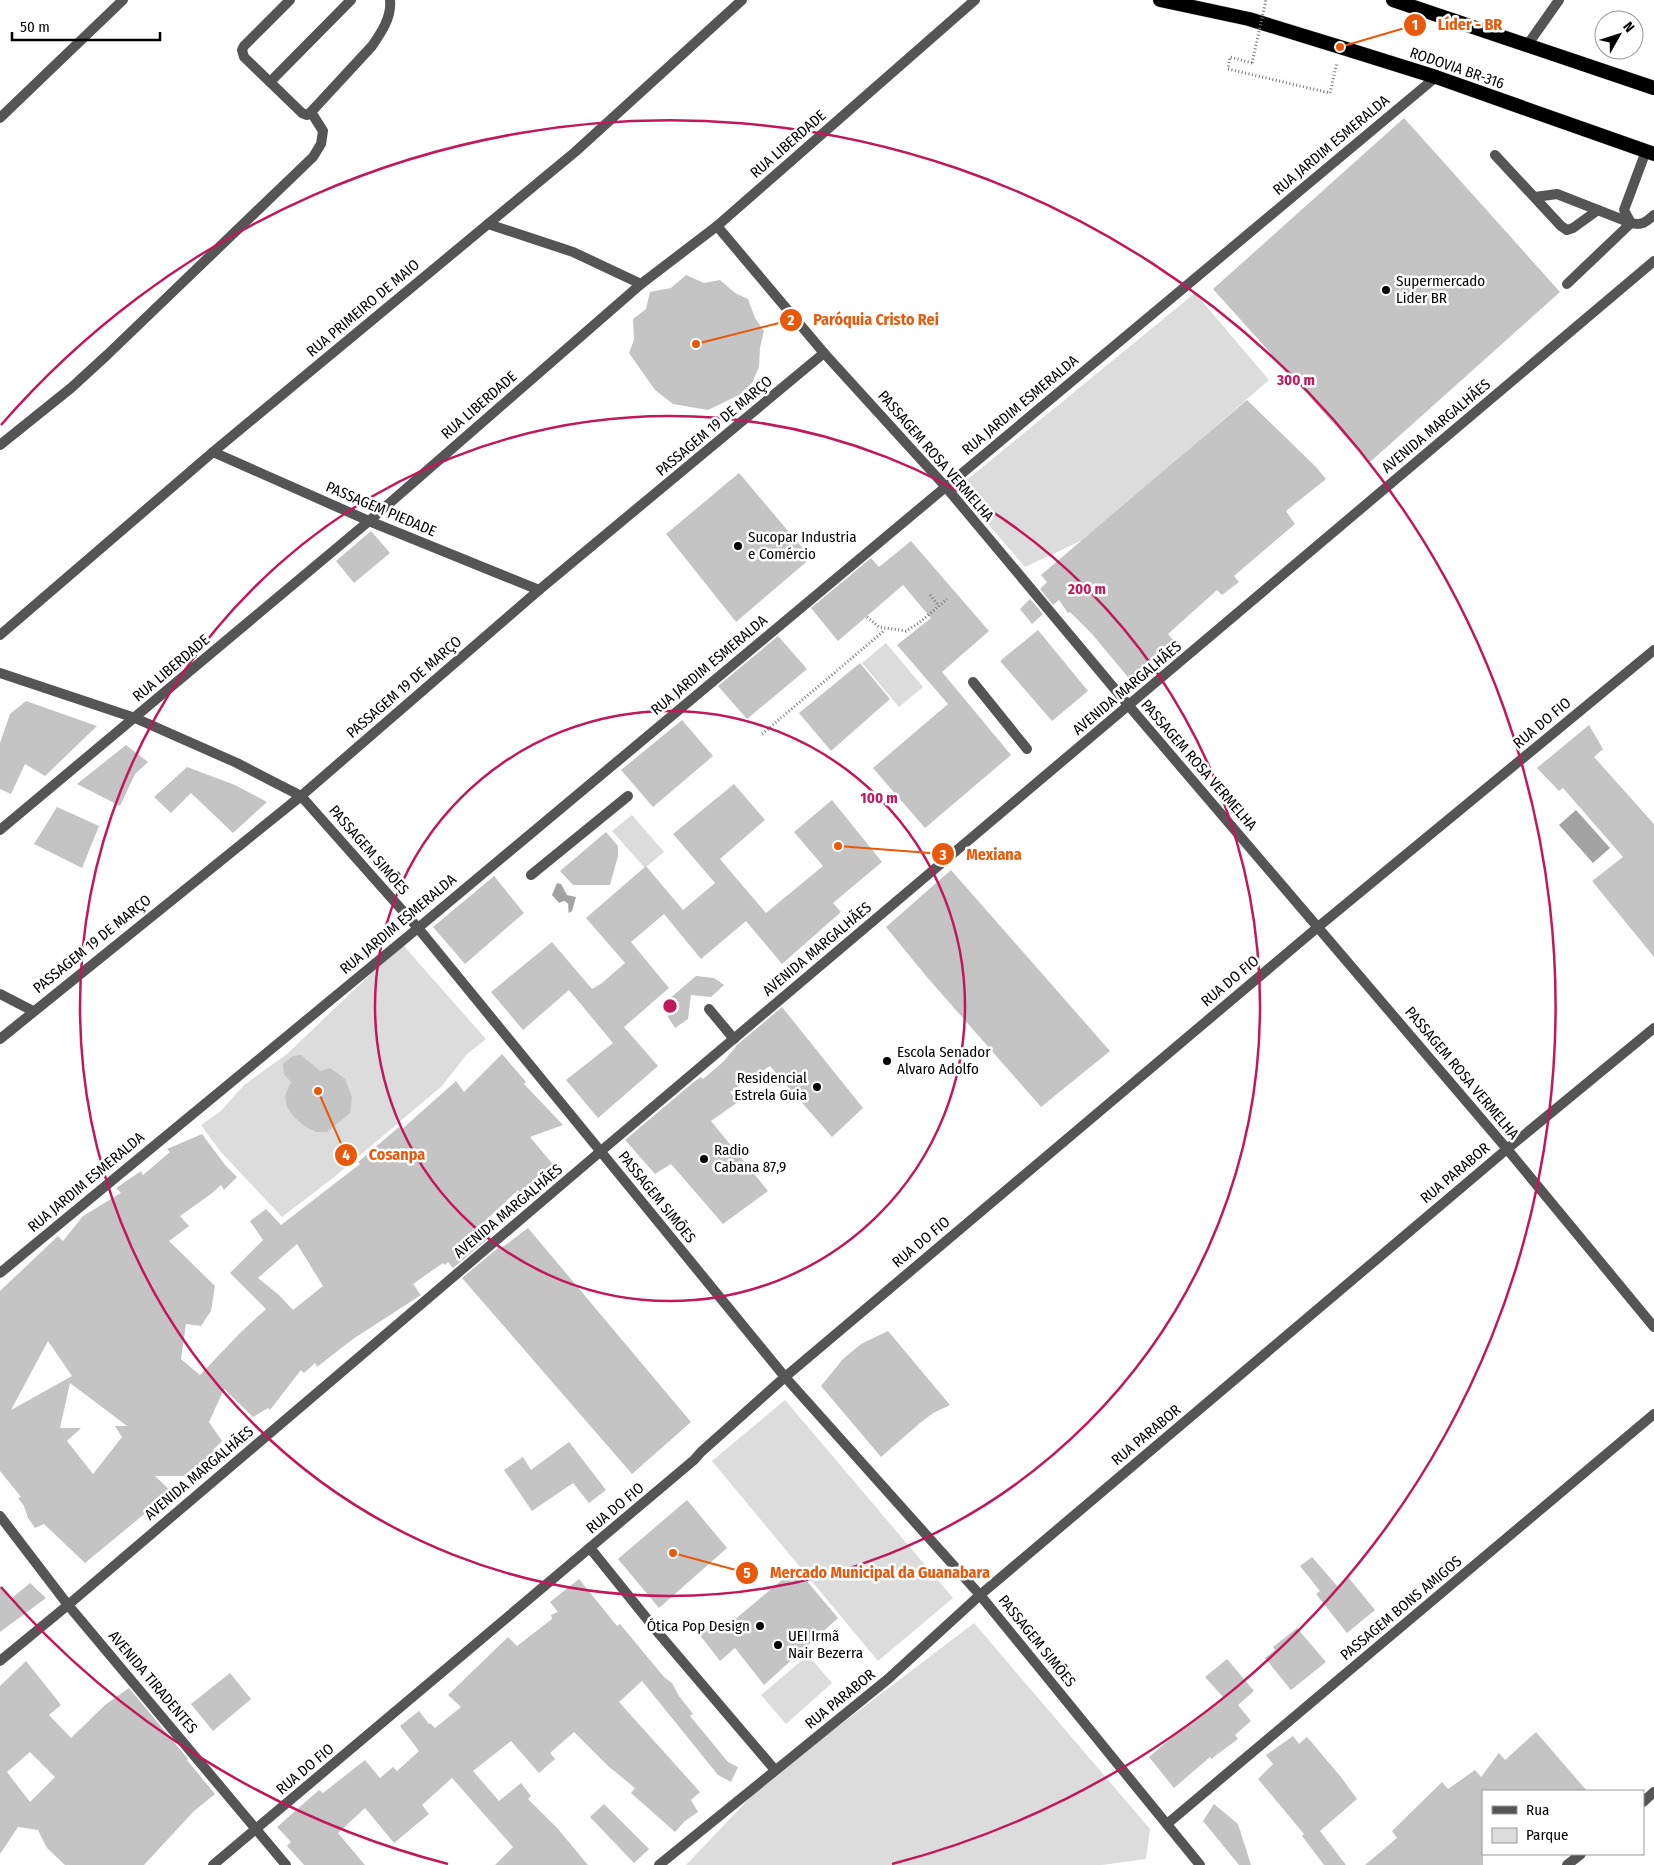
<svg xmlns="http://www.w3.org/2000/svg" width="1654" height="1865" viewBox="0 0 1654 1865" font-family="'Fira Sans Condensed',sans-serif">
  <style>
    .green { fill: #dcdcdc }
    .water { fill: #a3a3a3 }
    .building { fill: #c4c4c4; fill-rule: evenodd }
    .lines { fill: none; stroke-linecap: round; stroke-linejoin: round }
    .trunk-casing { stroke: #dbdbdb; stroke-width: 15 }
    .path { stroke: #777; stroke-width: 3; stroke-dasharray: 1 2.5; stroke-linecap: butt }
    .service { stroke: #555; stroke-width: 10 }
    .minor { stroke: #555; stroke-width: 10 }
    .trunk { stroke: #000; stroke-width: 14 }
    .path-bridge { stroke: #777; stroke-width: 3; stroke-dasharray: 1 2.5; stroke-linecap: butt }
    .ring { fill: none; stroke: #c2185b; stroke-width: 2.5 }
    .poi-dot { fill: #000; stroke: #fff; stroke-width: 2 }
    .labels { text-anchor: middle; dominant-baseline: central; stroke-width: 5; stroke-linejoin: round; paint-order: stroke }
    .street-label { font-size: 15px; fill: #000; stroke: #fff }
    .poi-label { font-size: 15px; fill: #000; stroke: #fff; text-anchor: start }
    .centre { fill: #c2185b; stroke: #fff; stroke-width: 2.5 }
    .ring-label { font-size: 15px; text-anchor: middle; font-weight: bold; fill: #c2185b; stroke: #fff; stroke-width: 5; stroke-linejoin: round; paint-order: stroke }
    .leader { fill: none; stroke: #e8590c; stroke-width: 2 }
    .callout-dot { fill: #e8590c; stroke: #fff; stroke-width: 2 }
    .mark-label { font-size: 15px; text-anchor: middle; font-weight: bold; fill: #fff }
    .callout-label { font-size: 16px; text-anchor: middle; font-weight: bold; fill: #e8590c; stroke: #fff; stroke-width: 5; stroke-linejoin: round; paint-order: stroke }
  </style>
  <rect width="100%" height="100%" fill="#fff"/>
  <g class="green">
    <path d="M 1195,293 L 1269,380 L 1087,538 L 1025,567 L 957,488 Z"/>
    <path d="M 886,643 L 923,687 L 899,707 L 862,663 Z"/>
    <path d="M 632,815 L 664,852 L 645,868 L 612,831 Z"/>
    <path d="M 402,944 L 486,1039 L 467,1054 L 442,1086 L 333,1178 L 282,1217 L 220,1151 L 201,1125 L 221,1111 L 244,1085 L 287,1054 Z"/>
    <path d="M 785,1400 L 953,1598 L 878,1661 L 712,1461 Z"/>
    <path d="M 974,1623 L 1150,1829 L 1146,1859 L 1102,1865 L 686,1865 L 765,1782 Z"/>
    <path d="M 808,1655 L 832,1683 L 786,1724 L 761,1695 Z"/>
  </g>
  <g class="water">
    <path d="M 1576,810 L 1610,848 L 1593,863 L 1559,825 Z"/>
    <path d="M 557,883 L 561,884 L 567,895 L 576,897 L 572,911 L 569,913 C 567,908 571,903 564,901 L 559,903 L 552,895 Z"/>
  </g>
  <g class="building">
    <path d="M 1404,118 L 1560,292 L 1369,463 L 1213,289 Z"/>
    <path d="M 686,275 L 704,283 L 720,280 L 735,293 L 748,299 L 755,318 L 764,331 L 760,348 L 759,367 L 752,383 L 739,395 L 708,410 L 673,404 L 655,390 L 629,353 L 634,340 L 633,319 L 646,309 L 650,292 L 671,288 Z"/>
    <path d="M 1247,400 L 1316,467 L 1326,479 L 1286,511 L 1295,524 L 1234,576 L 1239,582 L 1222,595 L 1217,590 L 1168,634 L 1176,643 L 1132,682 L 1092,634 L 1070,612 L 1068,613 L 1059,600 L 1053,605 L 1040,589 L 1047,582 L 1041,575 Z"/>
    <path d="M 739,473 L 811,558 L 736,622 L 666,534 Z"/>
    <path d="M 371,531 L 390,553 L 354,583 L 336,561 Z"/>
    <path d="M 911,541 L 989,631 L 942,672 L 1011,755 L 925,828 L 873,768 L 948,704 L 897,645 L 931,618 L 903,585 L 838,641 L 811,608 L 871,558 L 879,567 Z"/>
    <path d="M 1030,599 L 1043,614 L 1032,624 L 1020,609 Z"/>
    <path d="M 1038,630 L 1088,691 L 1052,721 L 1000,661 Z"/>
    <path d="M 778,636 L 807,669 L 747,719 L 718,686 Z"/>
    <path d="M 860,663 L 890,699 L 831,751 L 799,713 Z"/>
    <path d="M 26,701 L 97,726 L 45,776 L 25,764 L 11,794 L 0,789 L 0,743 L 10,714 Z"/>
    <path d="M 682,720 L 713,756 L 653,807 L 621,770 Z"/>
    <path d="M 1589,725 L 1603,749 L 1594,757 L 1654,824 L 1654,957 L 1592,881 L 1623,857 L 1563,788 L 1559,791 L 1537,768 Z"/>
    <path d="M 126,745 L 148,762 L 135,774 L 120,806 L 77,784 Z"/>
    <path d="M 187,767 L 235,785 L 267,802 L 233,833 L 191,793 L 171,813 L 154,797 Z"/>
    <path d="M 734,784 L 765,820 L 720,859 L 766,913 L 823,866 L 794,832 L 832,800 L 882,862 L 833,903 L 841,912 L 782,964 L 746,921 L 701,959 L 664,914 L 631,942 L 669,988 L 624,1027 L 658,1066 L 598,1118 L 566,1080 L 613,1043 L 569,990 L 523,1030 L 491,992 L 552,942 L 592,989 L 602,983 L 625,963 L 586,918 L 646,866 L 683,910 L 715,883 L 673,834 Z"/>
    <path d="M 57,807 L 99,826 L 82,868 L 34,844 Z"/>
    <path d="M 606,832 L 618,846 L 618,856 L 610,885 L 573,885 L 560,871 Z"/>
    <path d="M 951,870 L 1110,1051 L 1041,1107 L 926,976 L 886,927 Z"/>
    <path d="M 494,876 L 524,913 L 465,964 L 433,927 Z"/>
    <path d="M 696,976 L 714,978 L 724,985 L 711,997 L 691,995 L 688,1019 L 675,1028 L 668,1017 L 669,999 Z"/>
    <path d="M 782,1007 L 863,1108 L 832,1137 L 770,1066 L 730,1092 L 738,1102 L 711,1121 L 768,1191 L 723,1224 L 671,1164 L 655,1174 L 625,1140 L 695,1081 L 701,1077 L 703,1079 L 724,1061 L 737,1045 Z"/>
    <path d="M 502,1054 L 526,1082 L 524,1084 L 563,1125 L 530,1137 L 561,1174 L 536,1181 L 520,1193 L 518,1190 L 483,1223 L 491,1236 L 453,1268 L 448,1262 L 445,1265 L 443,1263 L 413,1284 L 421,1295 L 353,1339 L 317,1367 L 315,1363 L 304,1373 L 301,1370 L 270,1410 L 268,1408 L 253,1417 L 224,1389 L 209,1422 L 222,1441 L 213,1450 L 216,1454 L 189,1476 L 155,1476 L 174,1494 L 149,1512 L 148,1511 L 85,1563 L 44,1524 L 35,1528 L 28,1518 L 24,1506 L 18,1498 L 21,1497 L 0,1471 L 0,1291 L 58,1236 L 63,1241 L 83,1216 L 121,1193 L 116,1188 L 141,1171 L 143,1175 L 170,1152 L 167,1149 L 202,1134 L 225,1165 L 237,1177 L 224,1190 L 221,1185 L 211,1194 L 180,1216 L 189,1226 L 169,1241 L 215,1286 L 211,1311 L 201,1326 L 186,1324 L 181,1359 L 200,1375 L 240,1333 L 266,1309 L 230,1273 L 263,1240 L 250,1221 L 266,1209 L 281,1225 L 360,1164 L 358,1162 L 399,1127 L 401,1130 L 456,1081 L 464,1092 ZM 297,1244 L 323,1286 L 293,1310 L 279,1295 L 258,1278 ZM 48,1341 L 72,1376 L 11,1410 ZM 70,1383 L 127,1426 L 115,1426 L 122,1437 L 93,1474 L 67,1441 L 81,1428 L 60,1428 Z"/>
    <path d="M 301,1055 L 320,1071 L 330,1068 L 345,1079 L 352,1097 L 350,1113 L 327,1132 L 316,1132 L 306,1127 L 294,1117 L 287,1107 L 285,1096 L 291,1082 L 284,1074 L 283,1064 L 293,1056 Z"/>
    <path d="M 528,1228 L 691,1422 L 632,1474 L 462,1278 L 499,1247 L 500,1249 Z"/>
    <path d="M 888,1331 L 950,1405 L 933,1413 L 920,1423 L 881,1457 L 821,1386 L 843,1359 L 861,1344 Z"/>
    <path d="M 569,1442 L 606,1490 L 589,1503 L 573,1483 L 532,1511 L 504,1470 L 523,1457 L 531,1470 Z"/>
    <path d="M 687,1500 L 727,1548 L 659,1608 L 618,1559 Z"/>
    <path d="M 1312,1557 L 1338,1587 L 1348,1577 L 1375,1610 L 1347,1633 L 1316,1594 L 1320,1591 L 1300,1566 Z"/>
    <path d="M 796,1568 L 838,1618 L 764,1685 L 735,1648 L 720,1661 L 699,1634 L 713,1623 L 720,1632 Z"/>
    <path d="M 579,1579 L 617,1626 L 620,1624 L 664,1677 L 672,1683 L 679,1696 L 693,1714 L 690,1716 L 728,1762 L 738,1767 L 731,1782 L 718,1775 L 642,1681 L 619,1702 L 700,1792 L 691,1800 L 698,1812 L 685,1821 L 675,1832 L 631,1793 L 635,1788 L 608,1766 L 574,1732 L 550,1753 L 555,1759 L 539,1773 L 511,1741 L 473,1771 L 499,1801 L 521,1783 L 531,1796 L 528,1799 L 558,1829 L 588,1865 L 495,1865 L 513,1847 L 452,1778 L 422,1805 L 429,1814 L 394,1843 L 365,1808 L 338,1833 L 365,1865 L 304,1865 L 287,1846 L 291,1842 L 277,1827 L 319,1790 L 323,1793 L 365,1760 L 380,1778 L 393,1767 L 397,1771 L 419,1751 L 400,1726 L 419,1711 L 429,1724 L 430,1723 L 435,1728 L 461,1707 L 448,1695 L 508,1637 L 517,1646 L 552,1619 L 551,1615 L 558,1612 L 550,1602 Z"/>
    <path d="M 30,1583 L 46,1598 L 0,1632 L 0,1586 L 12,1598 Z"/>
    <path d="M 1297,1628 L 1326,1662 L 1291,1690 L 1265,1658 L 1275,1650 L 1273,1647 Z"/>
    <path d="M 1227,1659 L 1254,1691 L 1238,1705 L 1251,1721 L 1235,1735 L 1238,1739 L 1211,1759 L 1210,1757 L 1174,1788 L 1149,1757 L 1182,1729 L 1224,1698 L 1205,1677 Z"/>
    <path d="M 26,1661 L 61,1705 L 49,1715 L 71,1738 L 105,1705 L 129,1688 L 188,1759 L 187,1760 L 215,1794 L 194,1811 L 144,1865 L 65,1865 L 47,1848 L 38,1830 L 18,1827 L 0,1854 L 0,1686 ZM 30,1752 L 55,1777 L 30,1802 L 7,1772 Z"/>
    <path d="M 230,1673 L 251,1699 L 213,1731 L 191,1704 Z"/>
    <path d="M 1536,1732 L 1587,1791 L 1483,1791 L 1483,1865 L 1365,1865 L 1397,1838 L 1392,1831 L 1442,1782 L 1448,1789 L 1475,1770 L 1481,1777 L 1499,1753 L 1505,1760 Z"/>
    <path d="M 1293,1736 L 1299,1744 L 1307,1737 L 1341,1777 L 1357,1799 L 1320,1831 L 1346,1865 L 1324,1865 L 1302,1836 L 1304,1834 L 1258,1779 L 1273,1764 L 1266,1755 Z"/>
    <path d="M 604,1804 L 649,1849 L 634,1863 L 590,1817 Z"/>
    <path d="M 1214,1804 L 1238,1824 L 1251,1865 L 1239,1865 L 1203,1821 Z"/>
  </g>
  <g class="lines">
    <defs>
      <g id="trunk">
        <path d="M 1160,0 L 1249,19 L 1340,47 L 1436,77 L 1654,154"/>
        <path d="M 1393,0 L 1654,88"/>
      </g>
    </defs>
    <use href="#trunk" class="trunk-casing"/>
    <g class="path">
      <path d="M 1252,63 L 1230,57 L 1228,69 L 1330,93 L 1337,62"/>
      <path d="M 930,595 L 939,606"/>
      <path d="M 867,617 L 879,627 L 906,631 L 919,623 L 947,599"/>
      <path d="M 762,734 L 885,630"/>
    </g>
    <g class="service">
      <path d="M 290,0 L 244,46 L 242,50 L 244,57 L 302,113 L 307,115 L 311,112 L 372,46 C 381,33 392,17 390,0"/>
      <path d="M 270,82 L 351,0"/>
      <path d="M 1495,155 L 1561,226 L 1567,230 L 1573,228 L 1598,210"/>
      <path d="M 1535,197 L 1557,194 L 1631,223"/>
      <path d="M 1631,223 L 1624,210 L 1646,151"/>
      <path d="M 1567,284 L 1631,223 C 1642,226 1646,222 1654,215"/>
      <path d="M 0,445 L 71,388 L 107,355 L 313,157 L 321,144 L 323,131 L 311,112"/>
      <path d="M 973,682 L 1027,749"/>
      <path d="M 531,875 L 628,796"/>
      <path d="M 709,1009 L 734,1039"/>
    </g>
    <g class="minor">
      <path d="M 1528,44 L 1559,0"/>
      <path d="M 0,118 L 123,0"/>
      <path d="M 488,224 L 573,252 L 641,284"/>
      <path d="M 717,226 L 824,353 L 945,486 L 1129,706 L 1507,1149 L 1654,1327"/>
      <path d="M 213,452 L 369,521 L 539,590"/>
      <path d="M 0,635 L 213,452 L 575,152 L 742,0"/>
      <path d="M 0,673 L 135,718 L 237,763 L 301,796 L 418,928 L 785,1377 L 980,1595 L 1200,1865"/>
      <path d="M 0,830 L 369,521 L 641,284 L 717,226 L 975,0"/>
      <path d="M 0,994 L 33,1011"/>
      <path d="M 0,1039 L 301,796 L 539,590 L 824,353"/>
      <path d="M 0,1273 L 418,928 L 1436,77"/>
      <path d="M 0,1516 L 68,1605 L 286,1865"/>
      <path d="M 590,1548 L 660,1635 L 775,1770"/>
      <path d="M 0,1661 L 68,1605 L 601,1151 L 1654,261"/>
      <path d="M 1643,1802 L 1654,1792"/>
      <path d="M 1167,1824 L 1654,1414"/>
      <path d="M 213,1865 L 694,1460 L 701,1452 L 785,1377 L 1318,927 L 1654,650"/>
      <path d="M 659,1865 L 888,1679 L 980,1595 L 1507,1149 L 1654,1028"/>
      <path d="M 1567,1865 L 1581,1854"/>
    </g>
    <use href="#trunk" class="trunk"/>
    <path class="path-bridge" d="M 1252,63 L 1266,0"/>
  </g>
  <g class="ring">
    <circle cx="670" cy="1006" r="295"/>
    <circle cx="670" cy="1006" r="590"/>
    <path d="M448 1864A886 886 0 0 1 1 1587M1 425A886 886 0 1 1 892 1864"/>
  </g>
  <g class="poi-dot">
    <circle cx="1386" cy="290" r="5"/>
    <circle cx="738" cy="546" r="5"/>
    <circle cx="887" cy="1061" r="5"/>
    <circle cx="817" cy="1087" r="5"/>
    <circle cx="704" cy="1159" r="5"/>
    <circle cx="760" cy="1626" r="5"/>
    <circle cx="778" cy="1645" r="5"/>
  </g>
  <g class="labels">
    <g class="street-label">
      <text transform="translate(1457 68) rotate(19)">RODOVIA BR-316</text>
      <text transform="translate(788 144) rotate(-41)">RUA LIBERDADE</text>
      <text transform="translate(1331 145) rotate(-40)">RUA JARDIM ESMERALDA</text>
      <text transform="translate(363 308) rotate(-40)">RUA PRIMEIRO DE MAIO</text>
      <text transform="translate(479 405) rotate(-41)">RUA LIBERDADE</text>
      <text transform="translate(1020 405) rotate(-40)">RUA JARDIM ESMERALDA</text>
      <text transform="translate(714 426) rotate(-40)">PASSAGEM 19 DE MARÇO</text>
      <text transform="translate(1436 426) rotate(-40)">AVENIDA MARGALHÃES</text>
      <text transform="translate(936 456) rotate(49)">PASSAGEM ROSA VERMELHA</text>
      <text transform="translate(381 509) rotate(23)">PASSAGEM PIEDADE</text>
      <text transform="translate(709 665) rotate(-40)">RUA JARDIM ESMERALDA</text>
      <text transform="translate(171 668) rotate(-40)">RUA LIBERDADE</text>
      <text transform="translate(404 687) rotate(-41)">PASSAGEM 19 DE MARÇO</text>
      <text transform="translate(1127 688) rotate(-40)">AVENIDA MARGALHÃES</text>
      <text transform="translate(1542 723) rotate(-40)">RUA DO FIO</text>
      <text transform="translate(1199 765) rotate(49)">PASSAGEM ROSA VERMELHA</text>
      <text transform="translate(369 850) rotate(49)">PASSAGEM SIMÕES</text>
      <text transform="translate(398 924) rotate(-40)">RUA JARDIM ESMERALDA</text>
      <text transform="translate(92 944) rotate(-39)">PASSAGEM 19 DE MARÇO</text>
      <text transform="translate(817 949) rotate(-40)">AVENIDA MARGALHÃES</text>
      <text transform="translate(1230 981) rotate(-40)">RUA DO FIO</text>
      <text transform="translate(1462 1073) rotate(50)">PASSAGEM ROSA VERMELHA</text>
      <text transform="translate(1455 1173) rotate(-40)">RUA PARABOR</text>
      <text transform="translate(86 1182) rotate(-40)">RUA JARDIM ESMERALDA</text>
      <text transform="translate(657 1197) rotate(51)">PASSAGEM SIMÕES</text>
      <text transform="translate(508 1211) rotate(-40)">AVENIDA MARGALHÃES</text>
      <text transform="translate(921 1242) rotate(-40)">RUA DO FIO</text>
      <text transform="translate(1146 1435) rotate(-40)">RUA PARABOR</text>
      <text transform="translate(199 1473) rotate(-40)">AVENIDA MARGALHÃES</text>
      <text transform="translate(615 1508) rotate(-40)">RUA DO FIO</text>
      <text transform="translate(1401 1608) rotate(-40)">PASSAGEM BONS AMIGOS</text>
      <text transform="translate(1037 1641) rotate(51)">PASSAGEM SIMÕES</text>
      <text transform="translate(153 1682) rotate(50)">AVENIDA TIRADENTES</text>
      <text transform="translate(840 1699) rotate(-39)">RUA PARABOR</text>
      <text transform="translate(305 1769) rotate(-40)">RUA DO FIO</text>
    </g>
    <g class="poi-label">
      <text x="1396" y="281">Supermercado<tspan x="1396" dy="17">Lider BR</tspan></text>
      <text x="748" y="537">Sucopar Industria<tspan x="748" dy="17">e Comércio</tspan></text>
      <text x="897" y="1052">Escola Senador<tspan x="897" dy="17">Alvaro Adolfo</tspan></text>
      <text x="807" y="1078" text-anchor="end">Residencial<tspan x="807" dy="17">Estrela Guia</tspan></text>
      <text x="714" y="1150">Radio<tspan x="714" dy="17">Cabana 87,9</tspan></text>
      <text x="750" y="1626" text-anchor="end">Ótica Pop Design</text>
      <text x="788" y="1636">UEI Irmã<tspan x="788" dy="17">Nair Bezerra</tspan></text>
    </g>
  </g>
  <circle cx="670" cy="1006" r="8" class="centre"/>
  <g class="ring-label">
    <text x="1296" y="385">300 m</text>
    <text x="1087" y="594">200 m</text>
    <text x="879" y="803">100 m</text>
  </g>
  <path class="leader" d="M1340 47L1415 25M696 344L791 320M838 846L943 854M318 1091L346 1155M673 1553L747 1573"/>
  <g class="callout-dot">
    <circle cx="1340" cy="47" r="5"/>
    <circle cx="696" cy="344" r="5"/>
    <circle cx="838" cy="846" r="5"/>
    <circle cx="318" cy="1091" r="5"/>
    <circle cx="673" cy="1553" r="5"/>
    <circle cx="1415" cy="25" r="12"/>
    <circle cx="791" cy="320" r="12"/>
    <circle cx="943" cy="854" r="12"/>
    <circle cx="346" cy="1155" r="12"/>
    <circle cx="747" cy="1573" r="12"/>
  </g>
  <g class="mark-label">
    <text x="1415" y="30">1</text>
    <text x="791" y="325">2</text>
    <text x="943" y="860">3</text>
    <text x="346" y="1160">4</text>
    <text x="747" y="1578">5</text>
  </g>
  <g class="callout-label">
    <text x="1470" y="30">Líder - BR</text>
    <text x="876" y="325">Paróquia Cristo Rei</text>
    <text x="994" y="860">Mexiana</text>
    <text x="397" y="1160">Cosanpa</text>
    <text x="880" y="1578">Mercado Municipal da Guanabara</text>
  </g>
  <rect x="1482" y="1790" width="162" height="65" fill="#ffffff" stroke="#999999"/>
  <rect x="1492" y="1806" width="25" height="8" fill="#555555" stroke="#999999"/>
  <text x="1526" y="1815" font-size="15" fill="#000000">Rua</text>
  <rect x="1492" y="1828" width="25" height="15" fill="#dcdcdc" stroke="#999999"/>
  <text x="1526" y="1840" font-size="15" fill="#000000">Parque</text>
  <g transform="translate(1619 35) rotate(51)"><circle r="24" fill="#ffffff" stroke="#999999"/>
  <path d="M0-4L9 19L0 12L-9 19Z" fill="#000000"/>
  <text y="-8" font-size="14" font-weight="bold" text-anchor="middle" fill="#000000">N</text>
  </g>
  <path d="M12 32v8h148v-8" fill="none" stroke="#000000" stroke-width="2.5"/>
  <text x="20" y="32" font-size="15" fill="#000000" stroke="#ffffff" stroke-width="4" paint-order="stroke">50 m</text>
</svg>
